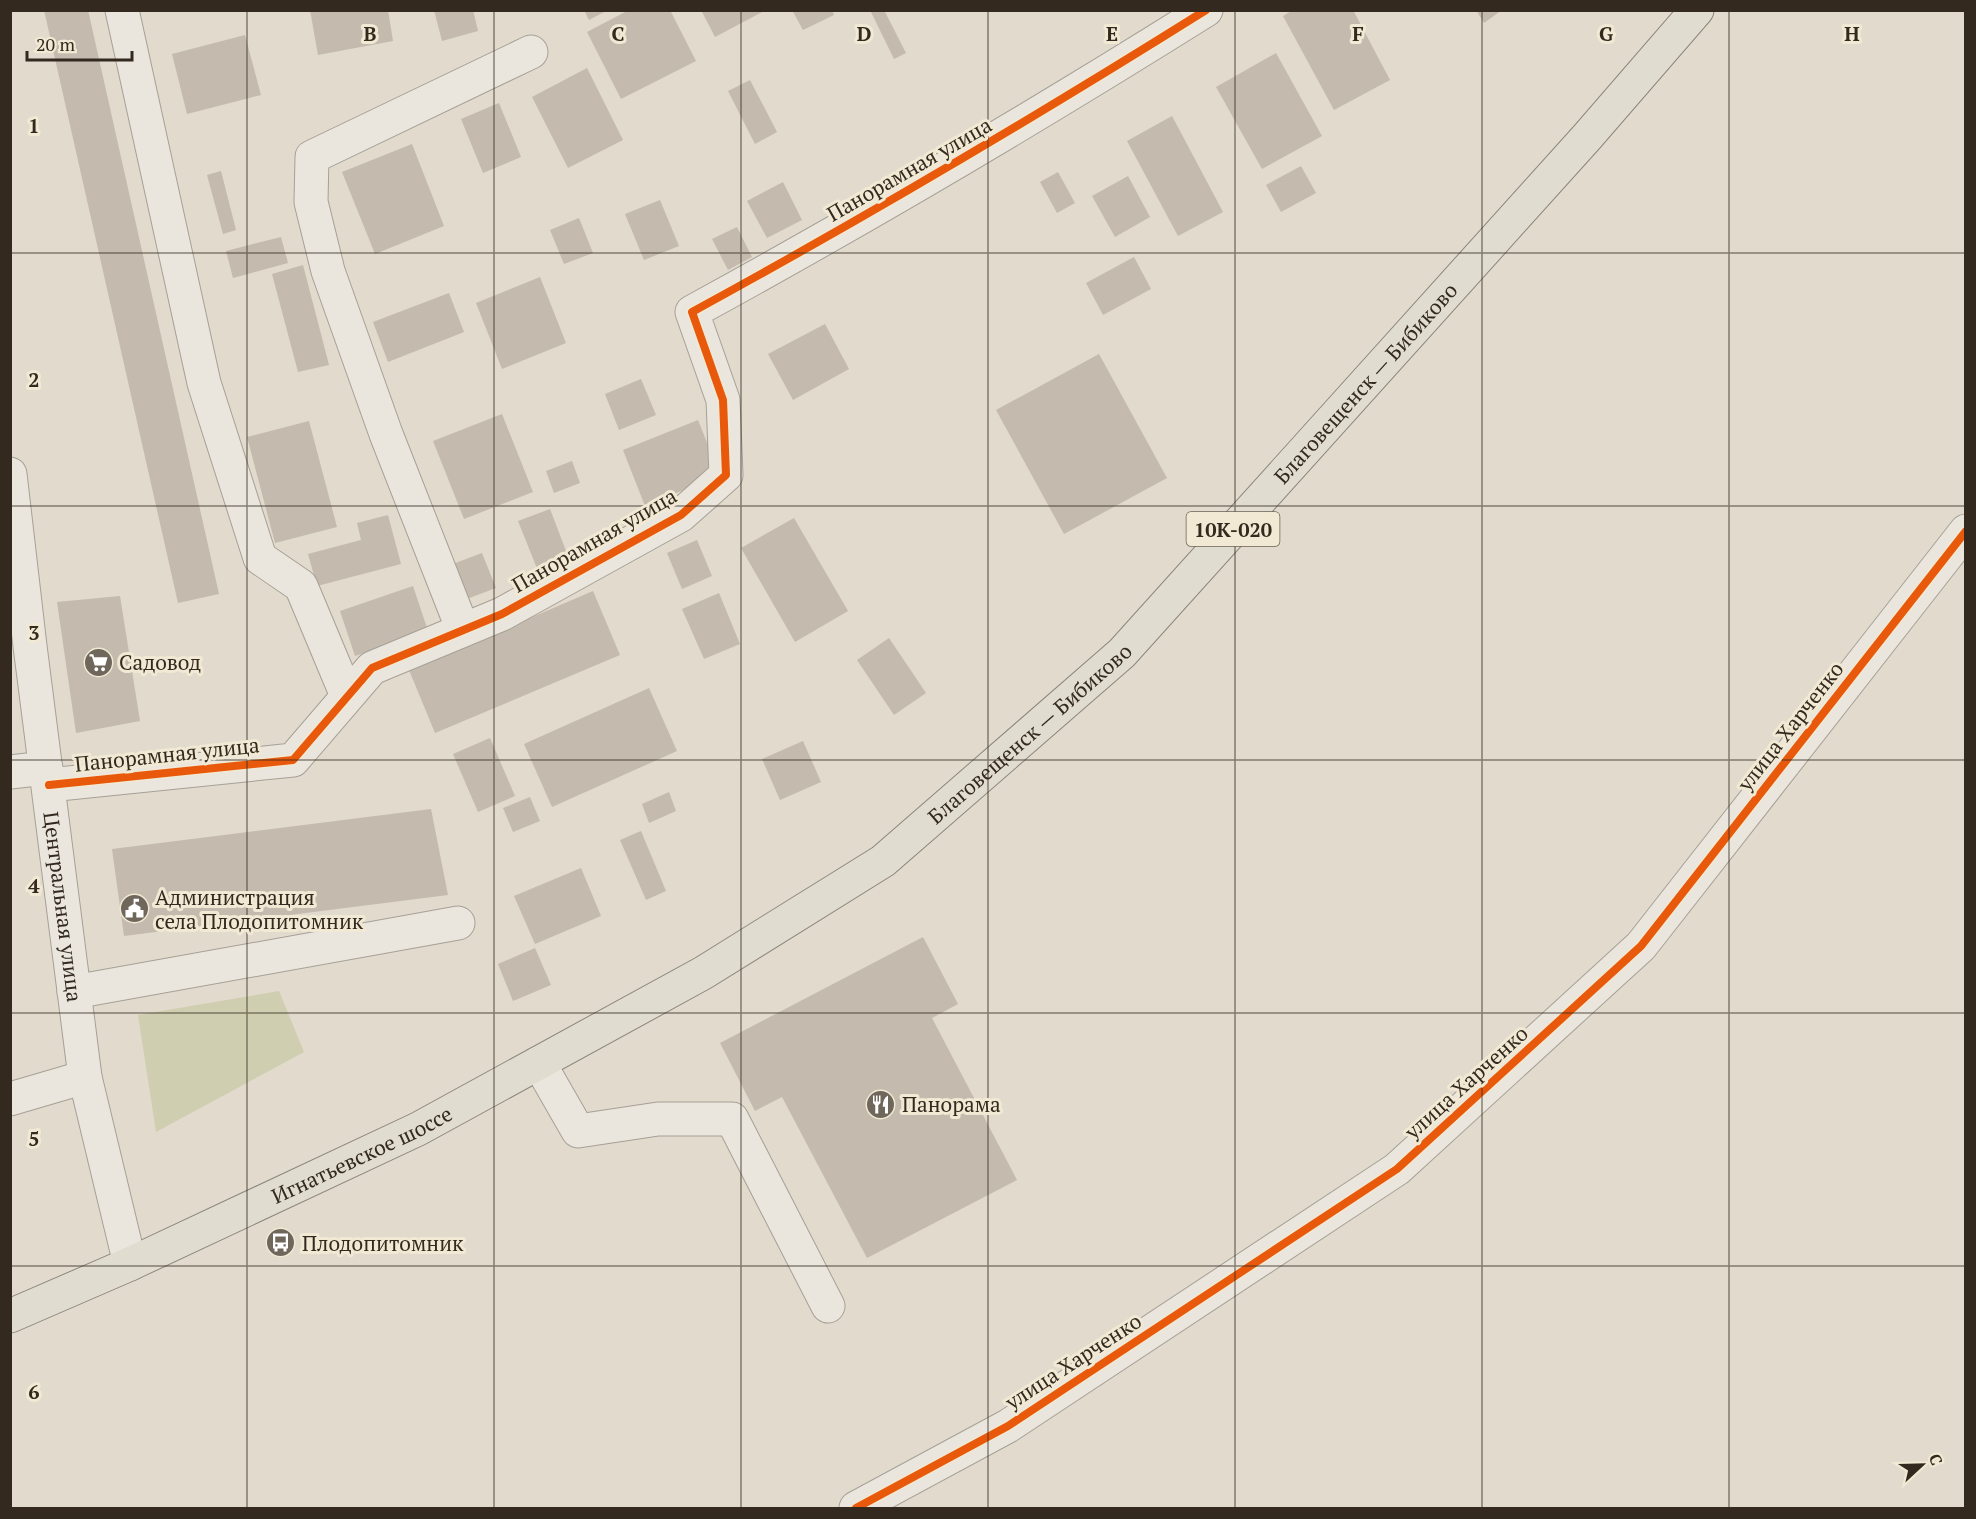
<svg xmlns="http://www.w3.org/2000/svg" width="1976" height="1519" viewBox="0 0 1976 1519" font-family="'PT Serif',serif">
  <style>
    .green { fill: #cfceb1 }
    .building { fill: #c4baae }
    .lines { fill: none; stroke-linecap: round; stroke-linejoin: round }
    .minor-casing { stroke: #a6a096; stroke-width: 35 }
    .major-casing { stroke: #8c857d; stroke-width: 35 }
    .minor { stroke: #eae6de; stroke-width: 33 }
    .major { stroke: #e1dcd0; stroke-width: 33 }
    .cycleway-casing { stroke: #f1e9d3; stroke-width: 11 }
    .cycleway { stroke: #e8590c; stroke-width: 8 }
    .grid { fill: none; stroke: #33291f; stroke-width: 1.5; stroke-opacity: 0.55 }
    .labels { text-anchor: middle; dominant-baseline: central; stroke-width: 6; stroke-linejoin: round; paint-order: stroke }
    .shield { fill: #f1e9d3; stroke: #6c6355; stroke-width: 1.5 }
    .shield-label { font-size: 20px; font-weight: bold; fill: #33291f }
    .street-label { font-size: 21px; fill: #33291f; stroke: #f1e9d3 }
    .poi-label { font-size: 21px; fill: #33291f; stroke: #f1e9d3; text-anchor: start }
    .grid-label { font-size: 20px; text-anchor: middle; font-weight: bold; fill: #33291f; stroke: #f1e9d3; stroke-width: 6; stroke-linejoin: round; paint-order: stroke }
  </style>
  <rect width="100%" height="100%" fill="#e1dacd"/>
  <path class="green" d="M 279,991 L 304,1052 L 156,1132 L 138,1015 Z"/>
  <g class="building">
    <path d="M 44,10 L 88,10 L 219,594 L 178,603 Z"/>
    <path d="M 310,10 L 388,10 L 393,41 L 318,55 Z"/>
    <path d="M 434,10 L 473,10 L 478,31 L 442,41 Z"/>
    <path d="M 584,10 L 608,10 L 589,20 Z"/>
    <path d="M 629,10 L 670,10 L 696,61 L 621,99 L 587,32 Z"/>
    <path d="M 701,10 L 766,10 L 715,37 Z"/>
    <path d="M 792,10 L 832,10 L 834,15 L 803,30 Z"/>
    <path d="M 870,10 L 884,10 L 906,53 L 894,59 Z"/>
    <path d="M 1293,10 L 1353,10 L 1390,80 L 1334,110 L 1283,16 Z"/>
    <path d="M 1476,10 L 1502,10 L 1484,23 Z"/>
    <path d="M 245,35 L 261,95 L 187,114 L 172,54 Z"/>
    <path d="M 1276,53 L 1322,136 L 1262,169 L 1216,87 Z"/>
    <path d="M 587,68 L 623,140 L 568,168 L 532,97 Z"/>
    <path d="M 750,80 L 777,132 L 755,144 L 728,91 Z"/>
    <path d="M 499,103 L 521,157 L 483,173 L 461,119 Z"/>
    <path d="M 1172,116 L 1223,212 L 1178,236 L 1127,141 Z"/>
    <path d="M 412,144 L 444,226 L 375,254 L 342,172 Z"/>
    <path d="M 1301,166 L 1316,193 L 1281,212 L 1266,185 Z"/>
    <path d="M 221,171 L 236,230 L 223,234 L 207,175 Z"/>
    <path d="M 1058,172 L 1075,203 L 1057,213 L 1040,182 Z"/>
    <path d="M 1128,176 L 1150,217 L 1115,237 L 1092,196 Z"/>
    <path d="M 783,182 L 802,220 L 767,238 L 747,201 Z"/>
    <path d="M 660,200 L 679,246 L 644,260 L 625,214 Z"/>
    <path d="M 579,218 L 593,253 L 564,264 L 550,230 Z"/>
    <path d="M 737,227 L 752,257 L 728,270 L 712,239 Z"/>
    <path d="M 281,237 L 288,263 L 233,278 L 226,251 Z"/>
    <path d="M 1134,257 L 1151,289 L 1103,315 L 1086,283 Z"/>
    <path d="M 303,265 L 329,365 L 298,372 L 272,274 Z"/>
    <path d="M 540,277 L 566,343 L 502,369 L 476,303 Z"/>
    <path d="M 449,293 L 464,332 L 388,362 L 373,322 Z"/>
    <path d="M 825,324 L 849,369 L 793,400 L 768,354 Z"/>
    <path d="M 1099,354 L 1167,478 L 1064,534 L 996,410 Z"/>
    <path d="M 641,379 L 656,415 L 619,430 L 605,394 Z"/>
    <path d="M 502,414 L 533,492 L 464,519 L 433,441 Z"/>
    <path d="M 698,420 L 720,475 L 645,506 L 623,450 Z"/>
    <path d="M 309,421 L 337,527 L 275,543 L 247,437 Z"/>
    <path d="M 572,461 L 580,483 L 554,493 L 546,471 Z"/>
    <path d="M 550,509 L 571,564 L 540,576 L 518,521 Z"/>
    <path d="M 388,515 L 401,564 L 317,586 L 308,554 L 361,540 L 357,523 Z"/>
    <path d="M 794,518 L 848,611 L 795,642 L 741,548 Z"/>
    <path d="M 697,540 L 712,576 L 682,589 L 667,553 Z"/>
    <path d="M 482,553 L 496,588 L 464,600 L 450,565 Z"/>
    <path d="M 413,586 L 428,631 L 355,656 L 340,611 Z"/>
    <path d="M 593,591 L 620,655 L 435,733 L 409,670 Z"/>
    <path d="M 719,593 L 740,644 L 704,659 L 682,609 Z"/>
    <path d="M 120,596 L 140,721 L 76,733 L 57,602 Z"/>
    <path d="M 889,638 L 926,693 L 894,715 L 857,660 Z"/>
    <path d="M 649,688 L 677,751 L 552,807 L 524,744 Z"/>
    <path d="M 490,738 L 515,796 L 478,812 L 453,754 Z"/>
    <path d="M 803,741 L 821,782 L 780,800 L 762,759 Z"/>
    <path d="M 669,792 L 676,811 L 649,823 L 642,804 Z"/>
    <path d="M 530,797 L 540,821 L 513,832 L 503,808 Z"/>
    <path d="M 431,809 L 448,895 L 124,936 L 112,849 Z"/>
    <path d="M 641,831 L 666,891 L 646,900 L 620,840 Z"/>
    <path d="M 581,868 L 601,916 L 535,944 L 514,896 Z"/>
    <path d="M 923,937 L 958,1004 L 932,1018 L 1017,1180 L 867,1258 L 782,1097 L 755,1111 L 720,1043 Z"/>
    <path d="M 535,948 L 551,985 L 513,1001 L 498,964 Z"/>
  </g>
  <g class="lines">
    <defs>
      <g id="minor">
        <path d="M 122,10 L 204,383 L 260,558 L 301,586 L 347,696"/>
        <path id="s1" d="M 10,474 L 30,646 L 85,1077 L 130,1264"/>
        <path d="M 463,630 L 386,434 L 328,271 L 311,202 L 312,157 L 531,52"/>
        <path d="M 10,772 L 46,768"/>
        <path d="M 49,785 L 293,760 L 372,668 L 502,614 L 681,515 L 726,475 L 723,400 L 692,312 C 866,217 1037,116 1206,10"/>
        <path d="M 74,992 L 458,923"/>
        <path d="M 539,1063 L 578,1131 L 658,1119 L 732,1119 L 828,1306"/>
        <path d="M 10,1099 L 85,1077"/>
        <path d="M 856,1508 L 1008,1426 L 1397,1169 L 1641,946 L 1966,531"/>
      </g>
      <g id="major">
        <path id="s2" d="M 10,1316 L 130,1264 L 418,1129 L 703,973 L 883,861 L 1122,653 L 1587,137 L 1697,10"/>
      </g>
    </defs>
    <use href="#minor" class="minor-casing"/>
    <use href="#major" class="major-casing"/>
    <use href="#minor" class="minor"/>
    <use href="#major" class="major"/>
    <defs>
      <g id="cycleway">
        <path d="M 49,785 L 293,760 L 372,668 L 502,614 L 681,515 L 726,475 L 723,400 L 692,312 C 866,217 1037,116 1206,10"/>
        <path d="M 856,1508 L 1008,1426 L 1397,1169 L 1641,946 L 1966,531"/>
      </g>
    </defs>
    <use href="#cycleway" class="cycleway-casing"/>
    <use href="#cycleway" class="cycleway"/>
  </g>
  <path class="grid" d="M 247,10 L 247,1508M 494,10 L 494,1508M 741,10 L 741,1508M 988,10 L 988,1508M 1235,10 L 1235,1508M 1482,10 L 1482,1508M 1729,10 L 1729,1508M 10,253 L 1966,253M 10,506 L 1966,506M 10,760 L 1966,760M 10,1013 L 1966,1013M 10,1266 L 1966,1266"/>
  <defs>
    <symbol id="supermarket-disc" viewBox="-11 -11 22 22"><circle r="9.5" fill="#70675c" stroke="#f1e9d3"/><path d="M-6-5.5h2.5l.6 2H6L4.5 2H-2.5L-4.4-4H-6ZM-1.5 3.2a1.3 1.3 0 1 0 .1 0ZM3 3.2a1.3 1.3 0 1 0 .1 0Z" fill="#fff"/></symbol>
    <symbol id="civic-disc" viewBox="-11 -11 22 22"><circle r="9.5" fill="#70675c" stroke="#f1e9d3"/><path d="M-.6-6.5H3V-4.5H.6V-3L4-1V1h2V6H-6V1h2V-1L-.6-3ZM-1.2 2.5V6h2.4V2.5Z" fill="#fff"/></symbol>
    <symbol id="restaurant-disc" viewBox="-11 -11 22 22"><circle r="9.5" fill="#70675c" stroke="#f1e9d3"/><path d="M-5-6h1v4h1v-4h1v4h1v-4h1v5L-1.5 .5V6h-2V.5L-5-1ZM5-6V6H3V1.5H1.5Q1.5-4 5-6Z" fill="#fff"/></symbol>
    <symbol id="bus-disc" viewBox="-11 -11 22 22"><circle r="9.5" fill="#70675c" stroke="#f1e9d3"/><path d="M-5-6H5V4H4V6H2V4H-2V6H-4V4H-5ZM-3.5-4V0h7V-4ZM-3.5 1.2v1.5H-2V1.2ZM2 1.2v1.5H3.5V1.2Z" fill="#fff"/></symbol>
  </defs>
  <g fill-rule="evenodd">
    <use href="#supermarket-disc" x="82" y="646" width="33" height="33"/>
    <use href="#civic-disc" x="118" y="892" width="33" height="33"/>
    <use href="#restaurant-disc" x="864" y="1088" width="33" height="33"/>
    <use href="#bus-disc" x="264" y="1226" width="33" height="33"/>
  </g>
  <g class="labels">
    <rect class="shield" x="1186.5" y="512" width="93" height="34" rx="4.5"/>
    <g class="shield-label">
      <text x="1233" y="529">10К-020</text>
    </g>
    <g class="street-label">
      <text transform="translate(909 169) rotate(-30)">Панорамная улица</text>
      <text stroke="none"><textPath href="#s2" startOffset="1666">Благовещенск — Бибиково</textPath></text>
      <text transform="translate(594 540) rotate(-30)">Панорамная улица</text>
      <text transform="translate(1790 726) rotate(-52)">улица Харченко</text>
      <text stroke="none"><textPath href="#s2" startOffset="1180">Благовещенск — Бибиково</textPath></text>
      <text transform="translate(167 754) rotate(-6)">Панорамная улица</text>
      <text stroke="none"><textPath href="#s1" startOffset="436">Центральная улица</textPath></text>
      <text transform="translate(1466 1082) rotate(-42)">улица Харченко</text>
      <text stroke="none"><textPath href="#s2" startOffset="387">Игнатьевское шоссе</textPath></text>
      <text transform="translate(1073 1361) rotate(-33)">улица Харченко</text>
    </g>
    <g class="poi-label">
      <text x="119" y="662">Садовод</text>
      <text x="155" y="897">Администрация<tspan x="155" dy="24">села Плодопитомник</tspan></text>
      <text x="902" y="1104">Панорама</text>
      <text x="302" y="1243">Плодопитомник</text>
    </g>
  </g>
  <g class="grid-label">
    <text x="370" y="41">B</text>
    <text x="618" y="41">C</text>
    <text x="864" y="41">D</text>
    <text x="1112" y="41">E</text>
    <text x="1358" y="41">F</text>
    <text x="1606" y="41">G</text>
    <text x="1852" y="41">H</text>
    <text x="34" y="133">1</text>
    <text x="34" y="387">2</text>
    <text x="34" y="640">3</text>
    <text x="34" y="893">4</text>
    <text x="34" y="1146">5</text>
    <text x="34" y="1399">6</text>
  </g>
  <rect width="1976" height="1519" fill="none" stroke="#33291f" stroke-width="24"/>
  <g transform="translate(1922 1465) rotate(68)" stroke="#f1e9d3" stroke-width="4.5" paint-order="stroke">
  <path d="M0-4.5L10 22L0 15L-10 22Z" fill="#33291f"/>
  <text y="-9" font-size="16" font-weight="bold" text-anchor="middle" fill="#33291f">С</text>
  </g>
  <path d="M27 51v9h105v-9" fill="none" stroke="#33291f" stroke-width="3"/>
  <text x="36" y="51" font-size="18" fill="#33291f" stroke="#f1e9d3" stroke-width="4.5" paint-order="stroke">20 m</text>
</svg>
